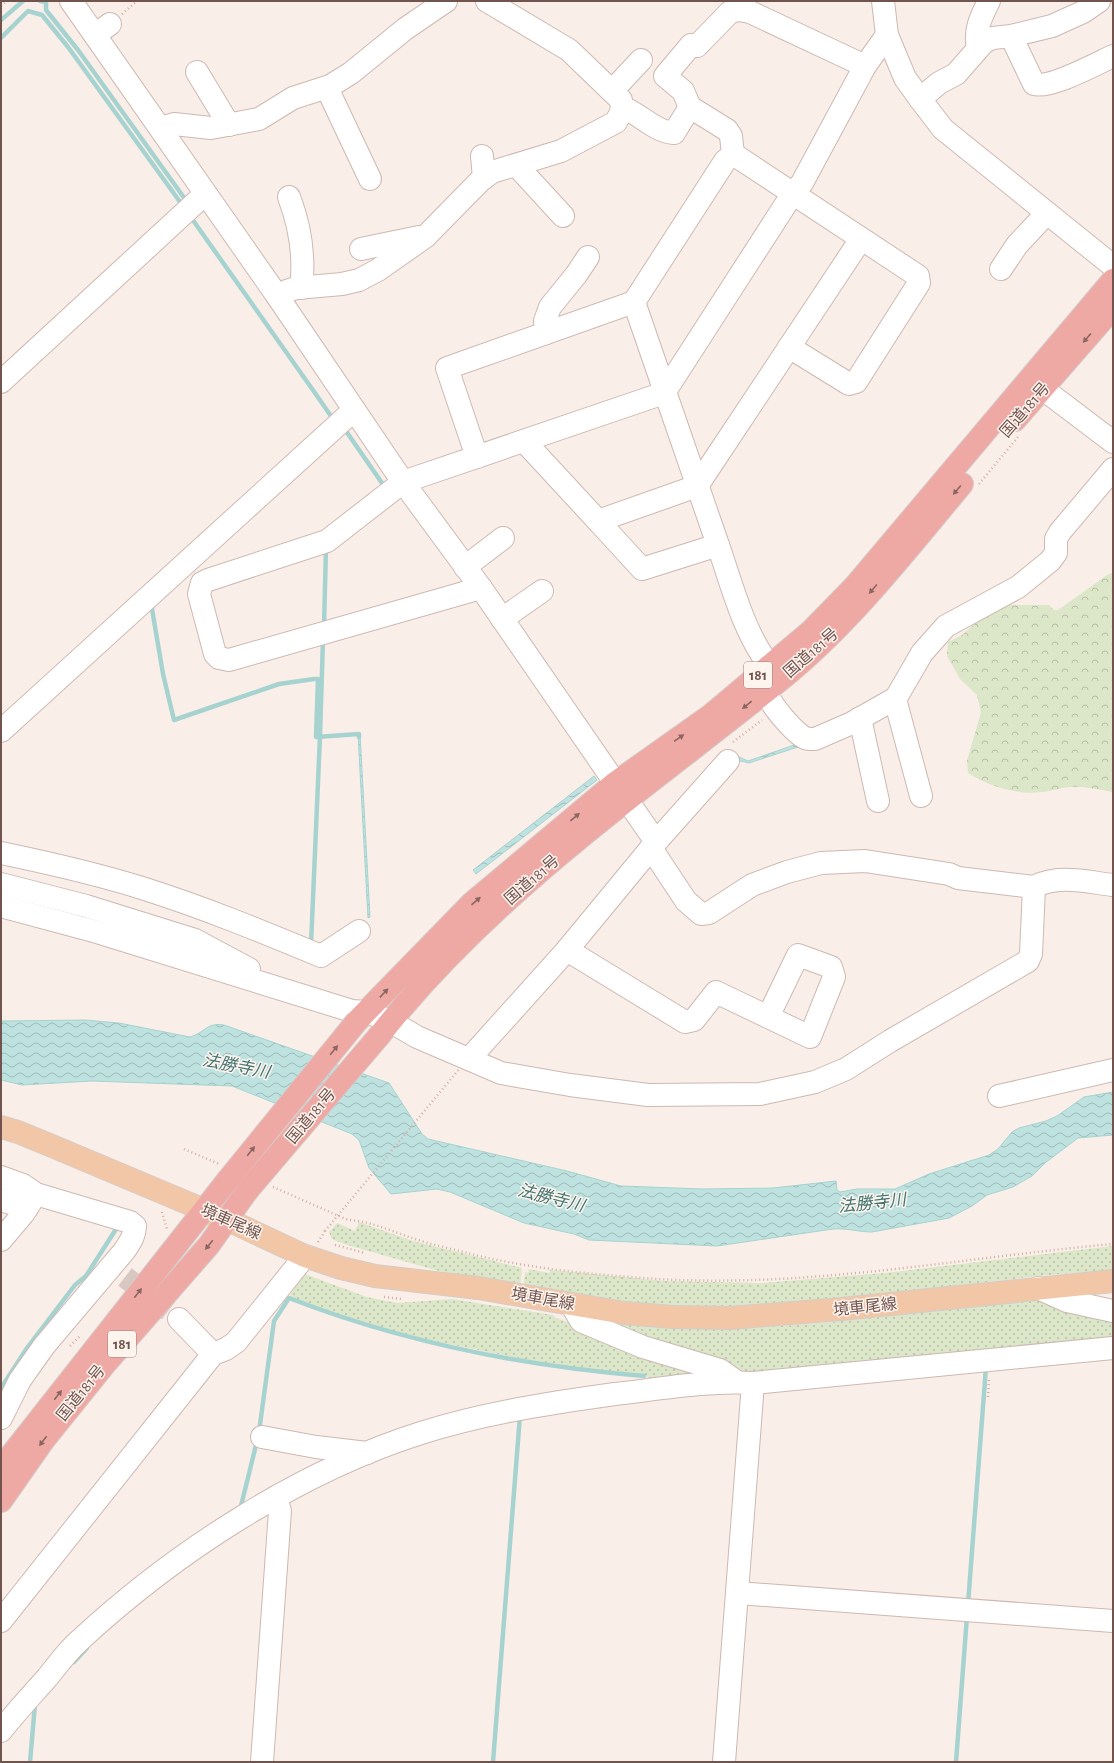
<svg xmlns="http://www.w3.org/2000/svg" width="1114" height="1763" viewBox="0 0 1114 1763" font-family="'Alegreya Sans','Noto Sans JP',sans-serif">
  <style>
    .grass { fill: url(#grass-dots) }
    .forest { fill: url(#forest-crowns) }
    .water { fill: url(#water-waves); stroke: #a6d3d0 }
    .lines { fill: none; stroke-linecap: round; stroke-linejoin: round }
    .stream { stroke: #a6d3d0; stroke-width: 4.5 }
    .minor-tunnel { stroke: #d8c8c2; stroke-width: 22; stroke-dasharray: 22 11; stroke-linecap: butt }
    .minor-casing { stroke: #cdb8b2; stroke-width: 24 }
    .major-casing { stroke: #d5ccca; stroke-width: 24 }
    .highway-casing { stroke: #d5ccca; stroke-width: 24 }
    .path { stroke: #d2aea6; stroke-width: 2.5; stroke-dasharray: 1 3; stroke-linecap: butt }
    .minor { stroke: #fff; stroke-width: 22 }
    .major { stroke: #f2c7a7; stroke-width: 22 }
    .highway { stroke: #eea9a5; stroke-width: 22 }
    .highway-bridge-casing { stroke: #d5ccca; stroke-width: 24; stroke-linecap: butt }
    .path-bridge { stroke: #d2aea6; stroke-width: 2.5; stroke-dasharray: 1 3; stroke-linecap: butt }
    .highway-bridge { stroke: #eea9a5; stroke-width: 22 }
    .oneway { fill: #8b6560 }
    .labels { text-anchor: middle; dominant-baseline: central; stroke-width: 3; stroke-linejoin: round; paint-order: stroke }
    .shield { fill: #fdf4ee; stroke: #9c847f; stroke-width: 1 }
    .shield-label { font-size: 15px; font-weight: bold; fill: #72544f }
    .street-label { font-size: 16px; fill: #72544f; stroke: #fdf4ee }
    .water-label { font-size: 17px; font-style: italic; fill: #447673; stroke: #fdf4ee }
  </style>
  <defs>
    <pattern id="grass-dots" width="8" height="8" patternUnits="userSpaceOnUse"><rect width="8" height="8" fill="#dbe7c8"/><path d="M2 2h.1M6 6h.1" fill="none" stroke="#b6bea5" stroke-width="1.8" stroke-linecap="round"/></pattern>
    <pattern id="forest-crowns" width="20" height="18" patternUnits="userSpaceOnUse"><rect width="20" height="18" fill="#dbe7c8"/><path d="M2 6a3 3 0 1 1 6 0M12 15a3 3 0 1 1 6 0" fill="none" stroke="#b6bea5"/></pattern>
    <pattern id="water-waves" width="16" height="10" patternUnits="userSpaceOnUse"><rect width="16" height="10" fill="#bee2e0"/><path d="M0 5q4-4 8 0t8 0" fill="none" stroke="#9fbab8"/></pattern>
  </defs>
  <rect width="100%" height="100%" fill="#faefe8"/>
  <g class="grass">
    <path d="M 359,1222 L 413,1241 L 522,1268 L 520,1288 L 435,1270 L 344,1244 L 332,1239 L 329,1232 L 337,1223 L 355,1231 Z"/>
    <path d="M 1113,1246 L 1113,1270 C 987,1278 863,1301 736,1307 C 665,1311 594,1298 523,1289 L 525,1272 L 528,1273 L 529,1269 L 549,1273 L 550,1270 L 665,1281 L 761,1283 L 885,1273 Z"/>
    <path d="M 302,1273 L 367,1297 L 397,1303 L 452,1299 L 553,1315 L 556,1318 L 717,1372 L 662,1385 L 644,1375 L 597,1371 L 527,1360 L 414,1337 L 335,1315 L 289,1298 Z"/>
    <path d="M 1034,1298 L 1113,1315 L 1113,1345 L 747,1377 L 595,1321 C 628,1325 660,1329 692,1329 C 807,1329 921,1312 1034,1298 Z"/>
  </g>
  <path class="forest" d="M 1113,573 L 1113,792 C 1100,790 1084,786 1070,787 C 1061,788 1052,791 1043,792 C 1017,795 990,787 968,773 L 967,761 L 981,712 L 977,695 L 960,679 L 947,656 L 948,642 L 962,635 L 987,613 L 1010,605 L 1049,605 L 1054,610 L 1058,610 L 1107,575 Z"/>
  <g class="water">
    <path d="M 360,733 L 370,917 L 368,918 L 358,734 Z"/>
    <path d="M 797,744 L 798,747 L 749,763 L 736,760 L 737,756 L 748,761 Z"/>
    <path d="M 594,776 L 597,780 L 476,874 L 473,870 Z"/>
    <path d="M 85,1020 L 119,1023 L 190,1037 C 205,1033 206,1022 224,1025 L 389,1083 L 422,1134 L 428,1139 L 567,1171 L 621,1186 L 703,1189 L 773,1188 L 836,1181 L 837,1190 L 840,1192 L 857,1189 L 895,1189 L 929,1174 L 989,1155 L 998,1149 L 1012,1132 L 1019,1128 L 1046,1121 L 1057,1116 L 1084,1097 L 1113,1092 L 1113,1135 L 1078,1138 L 1045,1163 L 1032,1176 L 1013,1187 L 987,1195 L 972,1206 L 949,1218 L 872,1232 C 859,1232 847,1228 833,1229 L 717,1246 L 589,1240 L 574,1234 L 524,1223 L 450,1192 L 437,1189 L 391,1194 L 369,1168 L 359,1140 L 352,1134 L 232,1086 L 92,1081 L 22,1085 L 1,1080 L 1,1021 Z"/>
  </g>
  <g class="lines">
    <g class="stream">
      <path d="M 40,1 L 46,2 L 46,10 L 78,50 L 185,199"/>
      <path d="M 1,20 L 23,1"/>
      <path d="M 1,38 L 28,11 L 42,15 L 68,47 L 183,206"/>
      <path d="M 190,216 L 315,393 L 333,419 L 331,421"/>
      <path d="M 346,431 L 384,486 L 381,488"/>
      <path d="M 151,603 L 163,674 L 174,720 L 279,684 L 314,679 L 318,679 L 316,737 L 359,734 L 359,737"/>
      <path d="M 324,626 L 326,548"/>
      <path d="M 311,945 L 320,736 L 323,639"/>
      <path d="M 1,1388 L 27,1348 L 75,1285 L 86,1276 L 118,1226"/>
      <path d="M 259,1432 L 274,1321 L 289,1298 C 402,1342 523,1366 644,1376"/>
      <path d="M 240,1510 L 257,1441"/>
      <path d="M 968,1604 L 986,1367"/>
      <path d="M 74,1662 L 87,1648"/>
      <path d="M 30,1762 L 35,1704"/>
      <path d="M 493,1762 L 520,1415"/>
      <path d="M 956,1762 L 967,1616"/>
    </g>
    <path class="minor-tunnel" d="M 125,1277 L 179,1319"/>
    <defs>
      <g id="minor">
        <path d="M 71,1 L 278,297 L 403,482 L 481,588 L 656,842"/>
        <path d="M 883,1 L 887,35 L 905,78 L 920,99 L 939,83 L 956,74 L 984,42 L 993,38 L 1011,36 L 1052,26 L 1083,12 L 1099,1"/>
        <path d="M 95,35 L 110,24"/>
        <path d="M 1011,36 L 1034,84 C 1050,89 1096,64 1113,56"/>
        <path d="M 978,48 C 974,30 981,17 989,1"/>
        <path d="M 197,72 L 229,125"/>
        <path d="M 327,88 L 370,179"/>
        <path d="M 612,91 L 641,60"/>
        <path d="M 920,99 L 943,129 L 1113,266"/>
        <path d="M 622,107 C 639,113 655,132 674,133 L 690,107"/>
        <path d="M 160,128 L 174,124 L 211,128 L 259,119 L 293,98 L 330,86 L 351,73 L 405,29 L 446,1"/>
        <path d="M 733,154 L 731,136 L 727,130 L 690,107 L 683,91 L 665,76 L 691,45 L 697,46 L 730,12 L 738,10 L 750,12 L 865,66 L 887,35"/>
        <path d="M 482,156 L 484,178"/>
        <path d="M 516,165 L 563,216"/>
        <path d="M 289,197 C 300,226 305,257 301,288"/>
        <path d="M 361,249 L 419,237"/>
        <path d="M 1001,269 L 1017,245 L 1047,213"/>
        <path d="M 278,297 L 287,291 L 296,288 L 342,284 L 359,280 L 378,270 L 425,237 L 481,180 L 492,172 L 561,151 L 616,122 L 622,110 L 621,100 L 569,50 L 487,1"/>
        <path d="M 634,302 L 725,161 L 733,154 L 918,276 L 919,283 L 856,382 L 849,384 L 789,347"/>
        <path d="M 546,333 L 545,321 L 550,307 L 576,275 L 588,257"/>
        <path d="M 1,382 L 205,194"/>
        <path d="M 1043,389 L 1113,442"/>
        <path d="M 524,441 L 598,521 L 697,486 L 861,239"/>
        <path d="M 477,457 L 447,368 L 634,302 L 718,545"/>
        <path d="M 598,521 L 642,569 L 718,545 C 732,585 743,631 769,665 C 768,673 765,682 766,690 C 767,702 795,733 805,738 C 808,739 811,739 815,739 L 852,723 L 896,698 L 922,653 L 946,626 L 1018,587 L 1050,561 L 1056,553 L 1056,539 L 1060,532 L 1113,469"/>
        <path d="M 465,567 L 503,538"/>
        <path d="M 481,588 L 229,660 L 219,658 L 215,654 L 199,594 L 202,583 L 208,580 L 327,541 L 403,482 L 664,393 L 793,193 L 802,183 L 865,66"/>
        <path d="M 502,619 L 542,591"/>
        <path d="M 895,699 L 921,796"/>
        <path d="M 860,718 L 878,801"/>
        <path d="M 1,731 L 354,410"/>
        <path d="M 651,848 L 686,901 L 701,914 L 709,913 L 752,885 L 787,872 L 821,863 L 865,861 L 949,874 L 958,878 L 1034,887 C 1058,874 1087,882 1113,885"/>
        <path d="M 1,853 C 49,863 98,874 145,889 C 205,908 263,932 321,956 L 359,931"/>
        <path d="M 1,884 L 86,906 L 195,940 L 249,969"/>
        <path d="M 1,906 L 97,932 L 352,1011 L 367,1012 L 390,1021 L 417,1037 L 501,1073 L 570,1085 L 648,1095 L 760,1094 L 815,1082 L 846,1069 L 890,1041 L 1028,961 L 1031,954 L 1034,887"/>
        <path d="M 567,950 L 685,1022 L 694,1020 L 716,992 L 810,1037 L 834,977 L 831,967 L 798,955 L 768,1017"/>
        <path d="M 469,1059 L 567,950 L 656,842 L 728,761"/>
        <path d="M 999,1096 L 1113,1070"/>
        <path d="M 1,1177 L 23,1185 L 36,1194 L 23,1214 L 1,1240"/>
        <path d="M 1,1200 L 27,1208"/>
        <path d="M 1038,1288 L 1067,1301 L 1113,1311"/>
        <path d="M 571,1304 L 581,1321 L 643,1347 L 720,1370 L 737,1382"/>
        <path d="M 179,1319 L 213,1354"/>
        <path d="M 1,1418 L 20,1380 L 44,1346 L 125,1250 C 130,1242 135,1236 135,1226 L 130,1222 L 36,1194"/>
        <path d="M 262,1437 L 316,1447 L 367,1453"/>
        <path d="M 738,1593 L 1113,1621"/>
        <path d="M 1,1621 L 213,1354 L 226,1349 L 236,1342 L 305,1256"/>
        <path d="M 1,1731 C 15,1713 31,1696 46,1679 C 57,1666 67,1651 80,1640 C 174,1553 298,1472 421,1433 C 484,1413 550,1403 615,1394 C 659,1389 710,1380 753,1383 L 1113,1348"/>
        <path d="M 262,1762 L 280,1511 L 276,1497"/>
        <path d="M 724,1762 L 753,1383"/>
      </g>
      <path id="major" d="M 1,1127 L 18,1132 L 52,1146 L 228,1220 L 305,1256 L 341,1268 L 375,1276 L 478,1288 L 624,1313 L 672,1317 L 730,1318 L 842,1309 L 1113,1281"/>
      <g id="highway">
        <path d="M 1015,420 L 1113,308"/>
        <path d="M 357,1021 L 472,903 L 615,783 L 711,715 L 811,631 L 854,587 L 1113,280"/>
        <path d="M 379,1036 C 491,893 644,790 784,677 C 852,621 906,551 962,484"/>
        <path d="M 1,1471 L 12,1454 L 227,1181"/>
        <path d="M 1,1501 L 43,1441 L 105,1364 L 209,1245 L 247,1191"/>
      </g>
    </defs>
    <use href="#minor" class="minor-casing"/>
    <use href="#major" class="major-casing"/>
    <use href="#highway" class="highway-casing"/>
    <g class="path">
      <path d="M 1,6 L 6,1"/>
      <path d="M 122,14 L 137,1"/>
      <path d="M 979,484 L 1018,437"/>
      <path d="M 733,742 L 762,720"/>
      <path d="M 184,1149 L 219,1164"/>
      <path d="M 273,1187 L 348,1220 C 371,1221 393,1232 415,1239 C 433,1245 453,1249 471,1254 C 527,1268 587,1274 644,1278 C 801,1290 957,1258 1113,1244"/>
      <path d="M 162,1212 L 167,1229"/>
      <path d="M 318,1242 L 325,1231"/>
      <path d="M 335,1245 L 365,1253"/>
      <path d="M 384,1297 L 402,1299"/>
      <path d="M 70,1346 L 80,1336"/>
      <path d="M 988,1397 L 989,1378"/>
    </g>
    <use href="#minor" class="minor"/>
    <use href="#major" class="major"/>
    <use href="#highway" class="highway"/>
    <defs>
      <g id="highway-bridge">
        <path d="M 227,1181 L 357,1021"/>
        <path d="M 247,1191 L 379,1036"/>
      </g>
    </defs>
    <use href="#highway-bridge" class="highway-bridge-casing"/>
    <path class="path-bridge" d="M 325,1231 L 460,1068"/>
    <use href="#highway-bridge" class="highway-bridge"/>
  </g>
  <defs><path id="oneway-solid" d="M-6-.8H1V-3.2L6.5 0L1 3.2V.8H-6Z"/></defs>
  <g class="oneway">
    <use href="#oneway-solid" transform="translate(1087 338) rotate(131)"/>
    <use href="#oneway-solid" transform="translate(957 490) rotate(130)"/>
    <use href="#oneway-solid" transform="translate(873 589) rotate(131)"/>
    <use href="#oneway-solid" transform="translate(747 705) rotate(141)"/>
    <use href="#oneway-solid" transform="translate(679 738) rotate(-35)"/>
    <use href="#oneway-solid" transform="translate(575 817) rotate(-40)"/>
    <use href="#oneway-solid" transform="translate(476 901) rotate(-41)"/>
    <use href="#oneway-solid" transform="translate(384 993) rotate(-47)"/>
    <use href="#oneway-solid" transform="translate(334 1050) rotate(-51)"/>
    <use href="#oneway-solid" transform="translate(251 1151) rotate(-51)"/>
    <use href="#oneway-solid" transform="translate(209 1245) rotate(129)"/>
    <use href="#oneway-solid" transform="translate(138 1293) rotate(-52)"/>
    <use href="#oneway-solid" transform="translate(58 1395) rotate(-52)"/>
    <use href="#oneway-solid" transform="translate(43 1441) rotate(127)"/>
  </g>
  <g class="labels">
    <g class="shield">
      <rect x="744" y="662" width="28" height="26" rx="3"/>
      <rect x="108" y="1331" width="28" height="26" rx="3"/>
    </g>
    <g class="shield-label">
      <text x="758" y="675">181</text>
      <text x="122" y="1344">181</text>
    </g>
    <g class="street-label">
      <text transform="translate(1025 410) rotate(-49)">国道181号</text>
      <text transform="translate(811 653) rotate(-41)">国道181号</text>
      <text transform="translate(532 880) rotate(-41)">国道181号</text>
      <text transform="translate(311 1116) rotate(-50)">国道181号</text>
      <text transform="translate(231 1222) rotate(24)">境車尾線</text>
      <text transform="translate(543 1299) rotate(10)">境車尾線</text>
      <text transform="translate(865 1307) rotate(-6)">境車尾線</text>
      <text transform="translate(81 1393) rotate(-51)">国道181号</text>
    </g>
    <g class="water-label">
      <text transform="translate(236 1066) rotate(11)">法勝寺川</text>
      <text transform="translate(551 1198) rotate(14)">法勝寺川</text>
      <text transform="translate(872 1203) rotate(-6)">法勝寺川</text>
    </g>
  </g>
  <rect width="1114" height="1763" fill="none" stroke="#72544f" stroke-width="4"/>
</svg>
